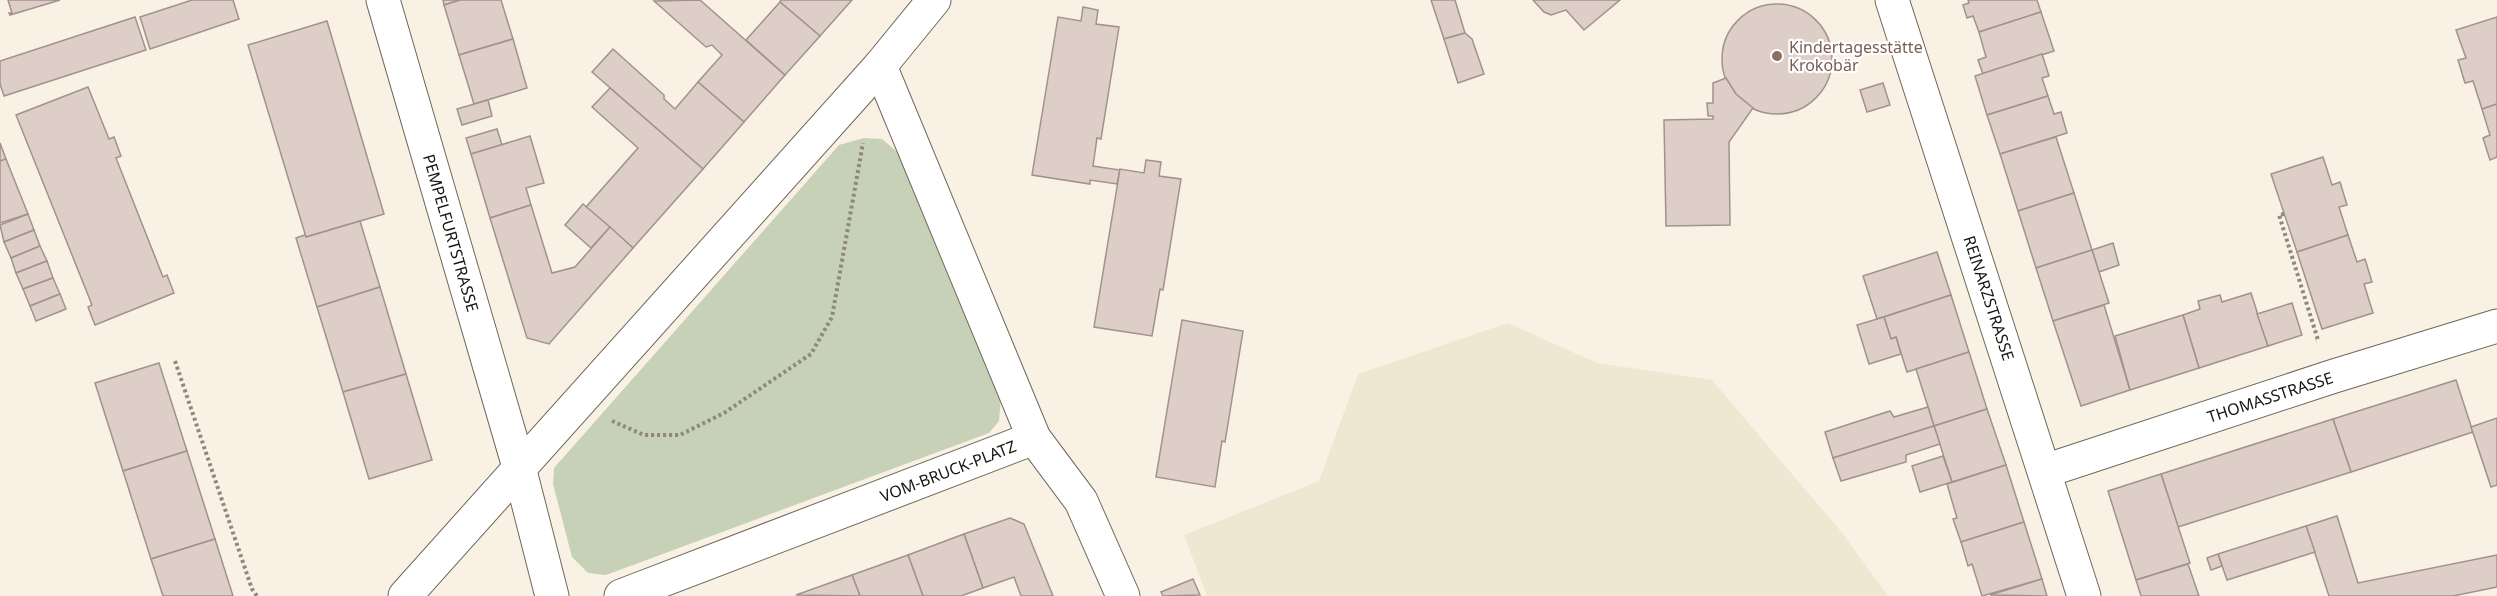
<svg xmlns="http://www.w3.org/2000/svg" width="2497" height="596" viewBox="0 0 2497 596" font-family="'Noto Sans',sans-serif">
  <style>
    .education { fill: #f0e7d2 }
    .green { fill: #c7d1b7 }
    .building { fill: #decec8; stroke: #a2928d; stroke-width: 1.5 }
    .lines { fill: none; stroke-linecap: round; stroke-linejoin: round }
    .street-casing { stroke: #6f685c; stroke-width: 35 }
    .path { stroke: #8e887f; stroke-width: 4; stroke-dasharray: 3 3; stroke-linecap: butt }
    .street { stroke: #fff; stroke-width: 33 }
    .education-dot { fill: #8d6e63; stroke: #fff; stroke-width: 2 }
    .labels { text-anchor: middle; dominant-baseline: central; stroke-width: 4.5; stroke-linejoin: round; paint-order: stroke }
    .education-label { font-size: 16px; fill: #785e54; stroke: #fff; text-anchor: start }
    .street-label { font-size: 16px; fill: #191611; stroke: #fff }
  </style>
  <rect width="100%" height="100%" fill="#f9f1e3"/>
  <path class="education" d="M 1508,323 L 1597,363 L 1712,380 L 1843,534 L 1888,596 L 1207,596 L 1184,535 L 1319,481 L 1358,374 Z"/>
  <path class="green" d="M 864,138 L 882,139 L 902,156 L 1001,397 L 999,421 L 989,433 L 606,575 L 588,573 L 572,557 L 553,484 L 554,468 L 839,145 Z"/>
  <g class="building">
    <path d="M 8,0 L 60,0 L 10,15 L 9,13 L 12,13 Z"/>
    <path d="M 192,0 L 233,0 L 239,19 L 150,49 L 140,17 Z"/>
    <path d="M 443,0 L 460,0 L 444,5 Z"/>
    <path d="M 460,0 L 501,0 L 513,39 L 459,55 L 444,5 Z"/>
    <path d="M 700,0 L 785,75 L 744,122 L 698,82 L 722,55 L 712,45 L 706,47 L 654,1 Z"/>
    <path d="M 781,0 L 852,0 L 820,36 L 780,2 Z"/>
    <path d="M 1431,0 L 1455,0 L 1465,33 L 1444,39 Z"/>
    <path d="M 1533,0 L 1620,0 L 1584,30 L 1566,10 L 1551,15 L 1544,12 Z"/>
    <path d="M 1968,0 L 2037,0 L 2041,12 L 1979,32 L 1973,16 L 1967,18 L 1963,5 L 1969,3 Z"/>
    <path d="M 780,2 L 820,36 L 785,75 L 746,40 Z"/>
    <circle cx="1777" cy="59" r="55"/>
    <path d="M 1083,7 L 1098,10 L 1096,24 L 1119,27 L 1101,139 L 1097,138 L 1093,166 L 1120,170 L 1117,184 L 1090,180 L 1090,184 L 1032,175 L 1058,17 L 1081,21 Z"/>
    <path d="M 2041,12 L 2054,51 L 1983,74 L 1978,60 L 1986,57 L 1979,32 Z"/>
    <path d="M 135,17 L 146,50 L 4,96 L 0,84 L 0,61 Z"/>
    <path d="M 2497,17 L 2497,104 L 2482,109 L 2473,81 L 2465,83 L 2458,60 L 2466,58 L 2456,30 Z"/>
    <path d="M 327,21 L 384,214 L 306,237 L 248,45 Z"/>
    <path d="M 1465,33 L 1472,39 L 1484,74 L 1458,83 L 1444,39 Z"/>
    <path d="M 513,39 L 527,88 L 474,104 L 459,55 Z"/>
    <path d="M 613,49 L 664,95 L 664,99 L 675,109 L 698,82 L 744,122 L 703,169 L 592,72 Z"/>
    <path d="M 2042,54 L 2049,76 L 2042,78 L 2048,96 L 1987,115 L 1975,76 Z"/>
    <path d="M 1726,78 L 1736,94 L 1753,108 L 1729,142 L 1730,225 L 1666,226 L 1664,120 L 1713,119 L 1713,116 L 1708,116 L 1707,103 L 1713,103 L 1713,83 Z"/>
    <path d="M 1883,83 L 1890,105 L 1867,112 L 1860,90 Z"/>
    <path d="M 88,87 L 109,139 L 114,137 L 121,156 L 116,158 L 163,277 L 167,275 L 174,293 L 95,325 L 88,307 L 92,305 L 16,115 Z"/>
    <path d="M 610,88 L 703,169 L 633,248 L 586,207 L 638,148 L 592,107 Z"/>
    <path d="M 2048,96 L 2054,114 L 2061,112 L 2067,133 L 2000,154 L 1987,115 Z"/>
    <path d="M 488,100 L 492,116 L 462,125 L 457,109 Z"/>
    <path d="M 2497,104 L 2497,157 L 2490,160 L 2483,138 L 2490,135 L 2482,109 Z"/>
    <path d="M 497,129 L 502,145 L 471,154 L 466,138 Z"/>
    <path d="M 530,136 L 544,183 L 526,188 L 531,205 L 490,218 L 471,154 Z"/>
    <path d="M 2056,137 L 2074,193 L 2018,211 L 2000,154 Z"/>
    <path d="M 0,143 L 6,159 L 0,161 Z"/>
    <path d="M 2323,157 L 2332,185 L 2340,182 L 2347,205 L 2339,207 L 2348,235 L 2297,252 L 2271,174 Z"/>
    <path d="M 6,159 L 28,214 L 0,223 L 0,161 Z"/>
    <path d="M 1146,160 L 1161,162 L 1159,176 L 1181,179 L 1163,290 L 1160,289 L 1152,336 L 1094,327 L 1120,169 L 1144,173 Z"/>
    <path d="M 2074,193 L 2092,250 L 2036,268 L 2018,211 Z"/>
    <path d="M 583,204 L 610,227 L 591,248 L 565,225 Z"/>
    <path d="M 531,205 L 552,273 L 575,267 L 610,227 L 633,248 L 549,344 L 527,338 L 490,218 Z"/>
    <path d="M 28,214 L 34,230 L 4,242 L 0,225 Z"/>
    <path d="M 360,221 L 380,287 L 317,307 L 296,238 L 305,235 L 306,237 Z"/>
    <path d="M 34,230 L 40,246 L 11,258 L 4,242 Z"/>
    <path d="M 2348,235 L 2357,262 L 2365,259 L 2372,282 L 2364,284 L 2373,313 L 2322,329 L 2297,252 Z"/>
    <path d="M 2113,243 L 2119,265 L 2099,272 L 2092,250 Z"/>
    <path d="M 40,246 L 47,261 L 16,273 L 11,258 Z"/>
    <path d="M 2092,250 L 2109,303 L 2053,321 L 2036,268 Z"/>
    <path d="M 1937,252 L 1951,295 L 1877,319 L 1863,276 Z"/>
    <path d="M 47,261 L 53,278 L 23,289 L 16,273 Z"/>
    <path d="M 53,278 L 60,294 L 30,306 L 23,289 Z"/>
    <path d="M 380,287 L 406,374 L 343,392 L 317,307 Z"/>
    <path d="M 2251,293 L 2268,346 L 2199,368 L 2183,315 L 2200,309 L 2198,301 L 2220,295 L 2222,302 Z"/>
    <path d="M 60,294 L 66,309 L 36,321 L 30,306 Z"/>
    <path d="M 1951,295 L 1969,352 L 1907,372 L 1896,337 L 1891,339 L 1884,317 Z"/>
    <path d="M 2292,303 L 2302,335 L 2268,346 L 2257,314 Z"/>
    <path d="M 2104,305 L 2130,390 L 2081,406 L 2053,321 Z"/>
    <path d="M 2183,315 L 2199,368 L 2130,390 L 2115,336 Z"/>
    <path d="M 1884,317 L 1891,339 L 1896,337 L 1901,354 L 1869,364 L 1857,325 Z"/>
    <path d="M 1182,320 L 1243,331 L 1225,442 L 1222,441 L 1215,487 L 1156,477 Z"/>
    <path d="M 1969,352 L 1987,409 L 1934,426 L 1916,369 Z"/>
    <path d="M 159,363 L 187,451 L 123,471 L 95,383 Z"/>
    <path d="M 406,374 L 432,460 L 369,479 L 343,392 Z"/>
    <path d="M 2456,380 L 2473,432 L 2351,472 L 2333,419 Z"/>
    <path d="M 1928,407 L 1934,426 L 1833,458 L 1825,432 L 1890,411 L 1894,417 Z"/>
    <path d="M 1987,409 L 2006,465 L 1952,482 L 1934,426 Z"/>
    <path d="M 2497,418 L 2497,485 L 2491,487 L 2471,427 Z"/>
    <path d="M 2333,419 L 2351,472 L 2178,527 L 2161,474 Z"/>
    <path d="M 1934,426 L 1940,444 L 1906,455 L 1906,462 L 1841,481 L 1833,458 Z"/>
    <path d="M 187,451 L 215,539 L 151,559 L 123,471 Z"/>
    <path d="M 1943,456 L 1952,482 L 1920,492 L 1912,466 Z"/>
    <path d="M 2006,465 L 2024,522 L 1961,542 L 1953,519 L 1957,518 L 1947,484 Z"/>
    <path d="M 2161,474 L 2190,563 L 2136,580 L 2108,491 Z"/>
    <path d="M 2337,516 L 2358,583 L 2497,555 L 2497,587 L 2453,596 L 2329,596 L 2306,526 Z"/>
    <path d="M 1010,518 L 1024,524 L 1053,596 L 1021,596 L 1014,577 L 983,588 L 964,534 Z"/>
    <path d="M 2024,522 L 2042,579 L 1982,596 L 1972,564 L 1968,566 L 1961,542 Z"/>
    <path d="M 2306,526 L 2315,552 L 2227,580 L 2218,554 Z"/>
    <path d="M 964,534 L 983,588 L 961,596 L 923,596 L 908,555 Z"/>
    <path d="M 215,539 L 233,596 L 163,596 L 151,559 Z"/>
    <path d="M 2218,554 L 2222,566 L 2211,570 L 2207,558 Z"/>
    <path d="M 908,555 L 923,596 L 860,596 L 852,575 Z"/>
    <path d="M 2188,564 L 2199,596 L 2141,596 L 2136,580 Z"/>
    <path d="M 852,575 L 860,596 L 796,595 Z"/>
    <path d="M 1193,579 L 1200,595 L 1163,596 L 1161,592 Z"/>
    <path d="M 2042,579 L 2047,596 L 1990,595 Z"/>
  </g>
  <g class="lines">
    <defs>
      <g id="street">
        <path d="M 383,0 L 519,467 L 552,596"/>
        <path d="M 1892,0 L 2084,596"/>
        <path d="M 880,66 L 934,0"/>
        <path d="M 2045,471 L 2331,377 L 2497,326"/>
        <path d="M 405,596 L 880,66 L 1034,438 L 1081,501 L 1123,596"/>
        <path d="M 621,596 L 1034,438"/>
      </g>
    </defs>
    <use href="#street" class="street-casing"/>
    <g class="path">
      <path d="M 2284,214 L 2279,215 L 2318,340 L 2316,341"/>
      <path d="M 175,361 L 252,589 L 257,596"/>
      <path d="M 612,421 L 644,435 L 680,435 L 724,413 L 811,354 L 832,317 L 863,143"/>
    </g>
    <use href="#street" class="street"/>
  </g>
  <circle class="education-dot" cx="1777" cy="56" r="6"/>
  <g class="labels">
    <g class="education-label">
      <text x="1789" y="47">Kindertagesstätte<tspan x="1789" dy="18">Krokobär</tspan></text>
    </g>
    <g class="street-label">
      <text transform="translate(451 233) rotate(74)">PEMPELFURTSTRASSE</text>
      <text transform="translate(1989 298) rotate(72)">REINARZSTRASSE</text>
      <text transform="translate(2270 397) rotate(-18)">THOMASSTRASSE</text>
      <text transform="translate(948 471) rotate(-21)">VOM-BRUCK-PLATZ</text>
    </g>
  </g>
</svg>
